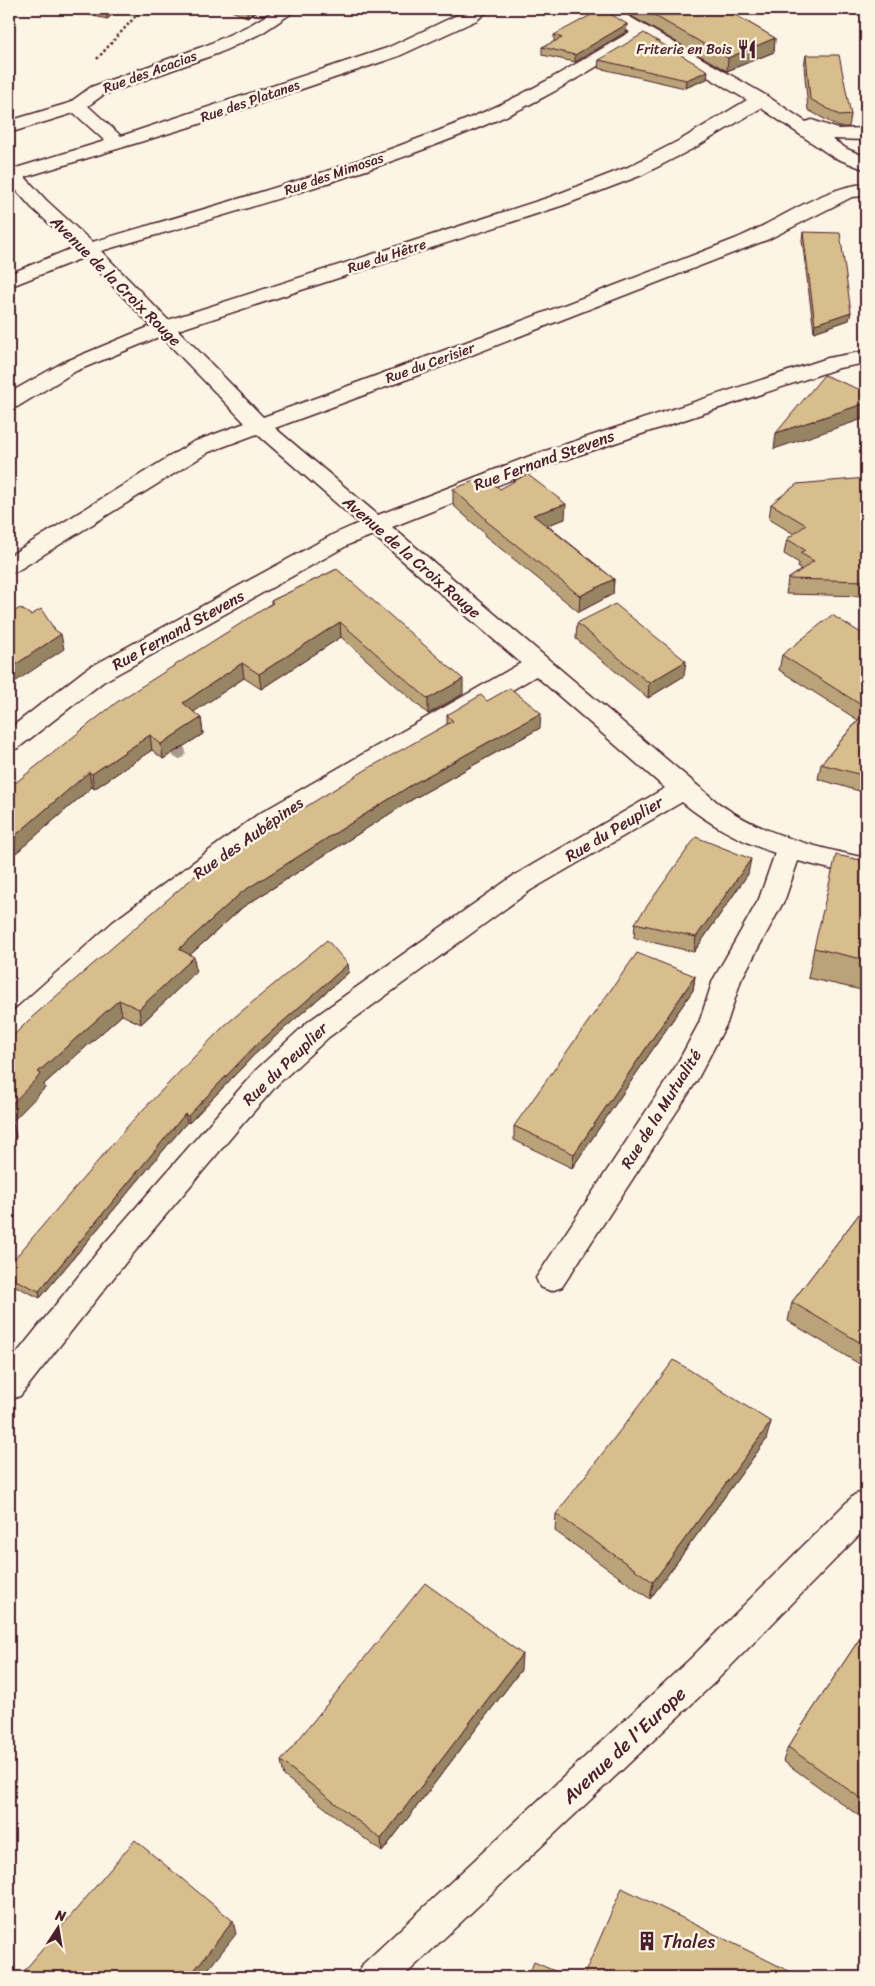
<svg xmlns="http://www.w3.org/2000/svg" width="875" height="1986" viewBox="0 0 875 1986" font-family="Sriracha,sans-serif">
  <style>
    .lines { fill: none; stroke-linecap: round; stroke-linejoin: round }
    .street-casing { stroke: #4a1f2b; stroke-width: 3 }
    .secondary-casing { stroke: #4a1f2b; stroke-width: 3 }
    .path { stroke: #4a1f2b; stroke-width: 2.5; stroke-dasharray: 2.5 2.5; stroke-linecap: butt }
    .street { fill: #fcf5e5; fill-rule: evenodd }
    .secondary { fill: #fcf5e5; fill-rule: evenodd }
    .tree { fill: #aa9a8e }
    .wall { fill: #baa379; stroke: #4a1f2b }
    .shaded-wall { fill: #978463; stroke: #4a1f2b }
    .building { fill: #d8bd8d; stroke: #4a1f2b }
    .labels { text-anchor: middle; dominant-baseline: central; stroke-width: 5; stroke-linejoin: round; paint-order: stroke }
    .far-poi-label { font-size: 14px; fill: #4a1f2b; stroke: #fcf5e5; text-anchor: end }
    .far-street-label { font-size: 14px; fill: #4a1f2b; stroke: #fcf5e5 }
    .street-label { font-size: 16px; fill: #4a1f2b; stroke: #fcf5e5 }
    .near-street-label { font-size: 19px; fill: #4a1f2b; stroke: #fcf5e5 }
    .near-poi-label { font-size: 19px; fill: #4a1f2b; stroke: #fcf5e5; text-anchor: start }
  </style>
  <rect width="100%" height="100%" fill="#fcf5e5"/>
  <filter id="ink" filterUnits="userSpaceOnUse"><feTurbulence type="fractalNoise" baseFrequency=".02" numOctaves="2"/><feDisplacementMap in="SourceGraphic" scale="10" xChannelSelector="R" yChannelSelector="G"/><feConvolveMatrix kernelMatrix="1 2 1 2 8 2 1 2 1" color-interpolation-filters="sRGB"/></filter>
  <g filter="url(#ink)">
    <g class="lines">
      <defs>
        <path id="street" d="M 277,9 L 298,9 L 262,33 L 219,53 L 103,95 L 88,106 L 121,136 L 387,48 L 470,9 L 490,9 L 477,20 L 399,56 L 196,125 L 25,177 L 46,200 L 92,242 C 224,203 357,167 484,112 C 535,90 582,60 630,32 L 598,13 L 595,9 L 616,9 L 767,96 L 806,122 L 812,120 L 838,129 L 866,128 L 866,140 L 832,139 L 847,149 L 866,157 L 866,170 L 833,157 L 761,108 L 696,147 L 642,175 L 564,205 L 178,330 L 263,417 C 421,360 578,300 735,239 C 775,223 824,186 866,184 L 866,196 L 852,197 L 769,239 L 451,363 L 275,428 L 378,515 L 530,456 L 828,358 L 866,351 L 866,363 L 839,368 L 546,466 L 392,527 L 717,802 C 761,834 814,847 866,858 L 866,878 L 798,861 L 785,899 L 741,980 L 727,1023 L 696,1082 L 562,1287 L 551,1291 L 540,1287 L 536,1278 L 676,1066 L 699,1023 L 713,980 L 759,899 L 775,853 C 740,841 710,825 682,802 L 531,890 L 329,1037 L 277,1085 L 240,1127 L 126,1262 L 20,1396 L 9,1400 L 9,1363 L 104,1244 L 257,1069 L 309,1021 L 513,876 L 665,788 L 536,676 L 275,829 L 131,936 L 19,1039 L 9,1042 L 9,1015 L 113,922 L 257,815 L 521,663 L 373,535 L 350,544 L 103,682 L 18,748 L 9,751 L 9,729 L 85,670 L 334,534 L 359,523 L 257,434 L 209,452 L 17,571 L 9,573 L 9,556 L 193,442 L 245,423 L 161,336 L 76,371 L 17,407 L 9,408 L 9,393 L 62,363 L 151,326 L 85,257 L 9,287 L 9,274 L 75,247 L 32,208 L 9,182 L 9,165 L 16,168 L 105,141 L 74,113 L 9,133 L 9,121 L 69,103 L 91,87 L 207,45 L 250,25 ZM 643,39 L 747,100 L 682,139 L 628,167 L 550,197 L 168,320 L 101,251 C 235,212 369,175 497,120 C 548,98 595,67 643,39 Z"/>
        <path id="secondary" d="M 866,1491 L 866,1528 L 714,1683 L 403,1977 L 357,1977 L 363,1964 L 690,1659 L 854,1495 Z"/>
      </defs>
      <use href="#street" class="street-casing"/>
      <use href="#secondary" class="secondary-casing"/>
      <path class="path" d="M 97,59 L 142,9"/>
      <use href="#street" class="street"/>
      <use href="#secondary" class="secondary"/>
    </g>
    <circle class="tree" cx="179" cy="752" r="7"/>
    <g class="wall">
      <path d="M 64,9 L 120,9 L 107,19 Z"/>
      <path d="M 226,9 L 262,9 L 247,17 Z"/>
      <path d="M 619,9 L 725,9 L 775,38 L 774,52 L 727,71 Z"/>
      <path d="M 627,24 L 626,32 L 575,62 L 542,55 L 542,47 L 554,42 L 554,35 Z"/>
      <path d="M 806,55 L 851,115 L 849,127 L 839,127 L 808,110 L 804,66 Z"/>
      <path d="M 599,60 L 707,79 L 685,88 L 598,68 Z"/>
      <path d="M 803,232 L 851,312 L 849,320 L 814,332 L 802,240 Z"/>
      <path d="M 866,478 L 866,596 L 786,594 L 788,579 L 801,570 L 798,568 L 799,563 L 784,554 L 787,539 L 794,534 L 769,519 L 771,504 Z"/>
      <path d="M 453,489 L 565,519 L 547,525 L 614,579 L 613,594 L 579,612 L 484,535 L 484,533 L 453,505 Z"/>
      <path d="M 337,569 L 463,694 L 428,714 L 341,637 L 261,689 L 244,678 L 193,712 L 201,718 L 203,734 L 163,759 L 152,750 L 94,789 L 92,787 L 9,859 L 9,788 L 271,604 L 271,601 Z"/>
      <path d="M 577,623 L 684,676 L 648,698 L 576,639 Z"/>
      <path d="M 866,636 L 866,793 L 818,779 L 821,764 L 858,720 L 779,670 L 782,655 Z"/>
      <path d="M 487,701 L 540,728 L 413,799 L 243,907 L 190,955 L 196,972 L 141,1024 L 122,1015 L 44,1084 L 45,1088 L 11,1122 L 13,1123 L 16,1137 L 9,1145 L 9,1040 L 447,724 L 447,715 Z"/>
      <path d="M 866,861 L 866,991 L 808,978 L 814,948 Z"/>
      <path d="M 748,874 L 694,952 L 634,938 L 635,923 Z"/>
      <path d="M 349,972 L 254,1055 L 189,1123 L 187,1122 L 40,1298 L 9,1283 L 9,1265 Z"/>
      <path d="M 695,976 L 693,990 L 572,1168 L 514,1140 L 514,1126 Z"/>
      <path d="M 866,1205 L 866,1368 L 788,1321 L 792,1302 Z"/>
      <path d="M 766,1440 L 650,1599 L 555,1531 L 556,1514 Z"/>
      <path d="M 866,1629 L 866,1821 L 783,1761 L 788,1747 Z"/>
      <path d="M 521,1670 L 382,1852 L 284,1776 L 281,1761 Z"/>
    </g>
    <g class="shaded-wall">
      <path d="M 106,9 L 120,9 L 107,19 Z"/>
      <path d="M 247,9 L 262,9 L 247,17 Z"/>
      <path d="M 627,24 L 626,32 L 575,62 L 575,55 Z"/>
      <path d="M 775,38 L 774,52 L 727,71 L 728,58 Z"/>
      <path d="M 708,71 L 707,79 L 685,88 L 686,80 Z"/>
      <path d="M 851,312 L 849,320 L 814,332 L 815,324 Z"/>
      <path d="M 866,403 L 866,418 L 774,449 L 776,433 Z"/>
      <path d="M 566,504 L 565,519 L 533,530 L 533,515 Z"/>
      <path d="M 614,579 L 613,594 L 579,612 L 580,596 Z"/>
      <path d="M 340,622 L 341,637 L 261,689 L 259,674 Z"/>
      <path d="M 61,634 L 64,649 L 9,686 L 9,669 Z"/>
      <path d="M 686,661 L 684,676 L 648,698 L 649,683 Z"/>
      <path d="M 242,663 L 244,678 L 185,718 L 183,703 Z"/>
      <path d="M 463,679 L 463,694 L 428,714 L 428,699 Z"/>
      <path d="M 541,713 L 540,728 L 413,799 L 243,907 L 181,963 L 179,949 L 242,892 L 413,784 Z"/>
      <path d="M 201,718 L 203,734 L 163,759 L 161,744 Z"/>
      <path d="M 150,735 L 152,750 L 94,789 L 92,774 Z"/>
      <path d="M 89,772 L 92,787 L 9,859 L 9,841 Z"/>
      <path d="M 751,859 L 748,874 L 694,952 L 696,937 Z"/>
      <path d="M 194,957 L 196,972 L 141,1024 L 139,1009 Z"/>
      <path d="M 348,964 L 349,972 L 254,1055 L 189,1123 L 188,1116 L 253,1048 Z"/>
      <path d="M 695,976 L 693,990 L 572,1168 L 574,1154 Z"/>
      <path d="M 119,1000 L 122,1015 L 44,1084 L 45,1088 L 9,1125 L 9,1107 L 38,1072 Z"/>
      <path d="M 185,1114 L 187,1122 L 40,1298 L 39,1291 Z"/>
      <path d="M 13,1123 L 16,1137 L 9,1145 L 9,1127 Z"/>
      <path d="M 771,1422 L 766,1440 L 650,1599 L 653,1582 Z"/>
      <path d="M 522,1654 L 521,1670 L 382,1852 L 381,1839 Z"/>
      <path d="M 233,1921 L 236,1934 L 202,1977 L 189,1977 Z"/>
    </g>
    <g class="building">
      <path d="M 602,9 L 627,24 L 575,55 L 542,47 L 562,38 L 554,35 Z"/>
      <path d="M 643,9 L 725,9 L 775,38 L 728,58 Z"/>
      <path d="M 644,33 L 708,71 L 686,80 L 599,60 Z"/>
      <path d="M 806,55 L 839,55 L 851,115 L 841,116 L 810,99 Z"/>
      <path d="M 803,232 L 840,233 L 851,312 L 815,324 Z"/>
      <path d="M 824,375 L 866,392 L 866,403 L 776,433 Z"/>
      <path d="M 527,474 L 566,504 L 533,515 L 614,579 L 580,596 L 485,520 L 486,519 L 453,489 L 485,477 L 500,489 Z"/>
      <path d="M 866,478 L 866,581 L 788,579 L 814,561 L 800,553 L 805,550 L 787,539 L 806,525 L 771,504 L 797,484 Z"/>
      <path d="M 337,569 L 463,679 L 428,699 L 340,622 L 259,674 L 242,663 L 183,703 L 201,718 L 161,744 L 150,735 L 92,774 L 89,772 L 9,841 L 9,788 L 117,702 L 273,603 L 271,601 Z"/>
      <path d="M 615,604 L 686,661 L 649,683 L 577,623 Z"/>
      <path d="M 20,608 L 31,615 L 41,609 L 55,630 L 61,634 L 9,669 L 9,615 Z"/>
      <path d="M 832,615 L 866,636 L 866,708 L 782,655 Z"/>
      <path d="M 510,688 L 541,713 L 413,784 L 242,892 L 179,949 L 194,957 L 139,1009 L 119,1000 L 38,1072 L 41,1074 L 9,1107 L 9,1040 L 31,1018 L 197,874 L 367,769 L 453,721 L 447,715 L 481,695 L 487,701 Z"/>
      <path d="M 866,711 L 866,776 L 821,764 Z"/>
      <path d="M 696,837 L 751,859 L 696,937 L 635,923 Z"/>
      <path d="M 836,855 L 866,861 L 866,960 L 814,948 Z"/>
      <path d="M 327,940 L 348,964 L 253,1048 L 188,1116 L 185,1114 L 39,1291 L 9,1277 L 9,1265 L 133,1120 L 224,1026 Z"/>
      <path d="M 637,953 L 695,976 L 574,1154 L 514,1126 Z"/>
      <path d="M 9,1121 L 13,1123 L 9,1127 Z"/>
      <path d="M 866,1205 L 866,1346 L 792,1302 Z"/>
      <path d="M 674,1360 L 771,1422 L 653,1582 L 556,1514 Z"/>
      <path d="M 425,1583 L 522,1654 L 381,1839 L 281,1761 Z"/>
      <path d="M 866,1629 L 866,1802 L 788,1747 Z"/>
      <path d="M 135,1840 L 233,1921 L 189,1977 L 19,1977 Z"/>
      <path d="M 622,1888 L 801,1977 L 583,1977 Z"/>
      <path d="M 534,1962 L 568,1977 L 528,1977 Z"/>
    </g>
  </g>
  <defs>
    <symbol id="restaurant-bare" viewBox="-9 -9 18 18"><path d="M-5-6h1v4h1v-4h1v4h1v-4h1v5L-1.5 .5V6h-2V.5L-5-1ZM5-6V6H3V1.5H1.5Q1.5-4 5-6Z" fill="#4a1f2b" stroke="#fcf5e5" stroke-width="2.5" paint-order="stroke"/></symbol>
    <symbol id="building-bare" viewBox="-9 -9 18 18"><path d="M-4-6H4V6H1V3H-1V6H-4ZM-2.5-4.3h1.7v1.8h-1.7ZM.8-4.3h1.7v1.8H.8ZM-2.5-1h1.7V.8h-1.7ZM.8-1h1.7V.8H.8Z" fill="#4a1f2b" stroke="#fcf5e5" stroke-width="2.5" paint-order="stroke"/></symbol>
  </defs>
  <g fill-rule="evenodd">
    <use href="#restaurant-bare" x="733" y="35" width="28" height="28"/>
    <use href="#building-bare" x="633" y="1927" width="28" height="28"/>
  </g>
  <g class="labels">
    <g class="far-poi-label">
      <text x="732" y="49">Friterie en Bois</text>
    </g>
    <g class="far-street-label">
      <text transform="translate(150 72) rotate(-20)">Rue des Acacias</text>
      <text transform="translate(250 101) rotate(-19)">Rue des Platanes</text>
      <text transform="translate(334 174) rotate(-19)">Rue des Mimosas</text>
      <text transform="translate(387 256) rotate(-18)">Rue du Hêtre</text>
      <text transform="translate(430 363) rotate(-20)">Rue du Cerisier</text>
    </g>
    <g class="street-label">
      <text transform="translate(116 281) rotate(45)">Avenue de la Croix Rouge</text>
      <text transform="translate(544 460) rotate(-20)">Rue Fernand Stevens</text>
      <text transform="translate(412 557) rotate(41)">Avenue de la Croix Rouge</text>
      <text transform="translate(178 630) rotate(-29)">Rue Fernand Stevens</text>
      <text transform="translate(614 829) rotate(-31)">Rue du Peuplier</text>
      <text transform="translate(248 838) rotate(-35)">Rue des Aubépines</text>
      <text transform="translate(285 1064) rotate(-44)">Rue du Peuplier</text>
      <text transform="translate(661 1109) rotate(-58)">Rue de la Mutualité</text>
    </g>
    <g class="near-street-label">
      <text transform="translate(624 1745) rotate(-43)">Avenue de l'Europe</text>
    </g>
    <g class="near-poi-label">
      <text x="662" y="1941">Thales</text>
    </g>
  </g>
  <rect width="875" height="1986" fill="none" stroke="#fcf5e5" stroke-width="30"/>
  <rect x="15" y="15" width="845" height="1956" fill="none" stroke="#4a1f2b" stroke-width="2" filter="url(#ink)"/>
  <g transform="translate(58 1928) rotate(12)" stroke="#fcf5e5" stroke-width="4" paint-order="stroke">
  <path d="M0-4L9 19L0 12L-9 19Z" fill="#4a1f2b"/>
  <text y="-8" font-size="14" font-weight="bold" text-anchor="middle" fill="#4a1f2b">N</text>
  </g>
</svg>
